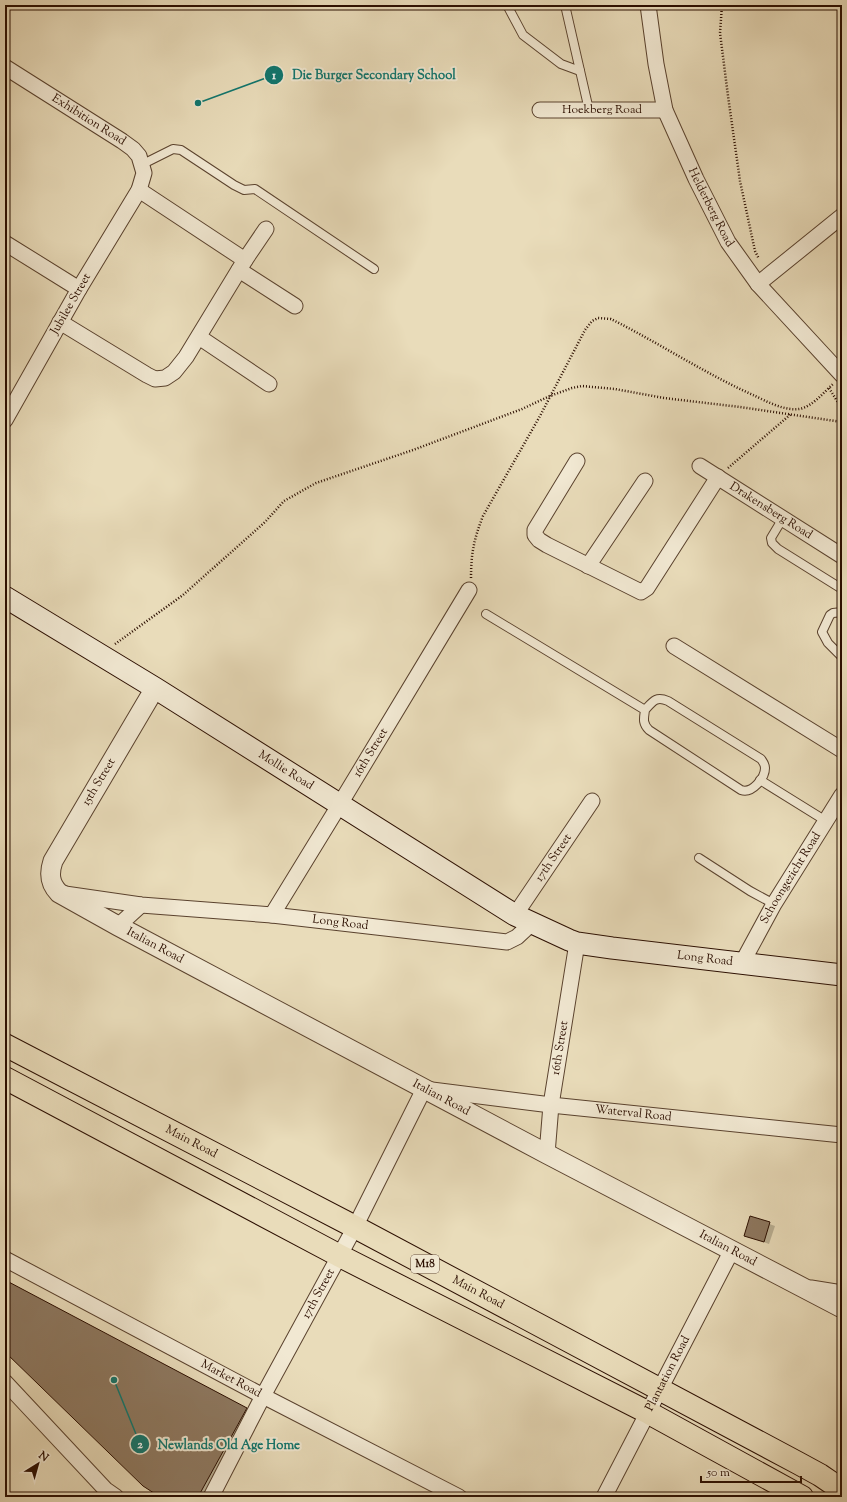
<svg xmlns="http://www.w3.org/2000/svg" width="847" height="1502" viewBox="0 0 847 1502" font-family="'Sorts Mill Goudy',serif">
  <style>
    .shadow { fill: #0003 }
    .building { fill: #8e7961; stroke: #2b0e00 }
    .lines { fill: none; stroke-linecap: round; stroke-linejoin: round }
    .service-casing { stroke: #5a422e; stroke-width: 10 }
    .minor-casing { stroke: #5a422e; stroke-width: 17 }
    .tertiary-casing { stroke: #5a422e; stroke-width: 21 }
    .secondary-casing { stroke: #2b0e00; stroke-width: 23 }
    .primary-casing { stroke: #2b0e00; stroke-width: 24 }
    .path { stroke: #2b0e00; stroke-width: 2.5; stroke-dasharray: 1 2; stroke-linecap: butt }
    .service { stroke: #f1e8d2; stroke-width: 8 }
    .minor { stroke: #f1e8d2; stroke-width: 15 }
    .tertiary { stroke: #f1e8d2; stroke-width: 19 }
    .secondary { stroke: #f1e8d2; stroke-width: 21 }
    .primary { stroke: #e9dcba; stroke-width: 22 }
    .labels { text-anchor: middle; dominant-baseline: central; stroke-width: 4; stroke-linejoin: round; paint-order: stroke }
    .shield { fill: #f1e8d2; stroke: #664f3f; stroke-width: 1 }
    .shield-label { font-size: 11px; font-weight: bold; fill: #2b0e00 }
    .street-label { font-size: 12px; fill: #2b0e00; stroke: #f1e8d2 }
    .leader { fill: none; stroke: #0f766e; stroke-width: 1.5 }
    .callout-dot { fill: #0f766e; stroke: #f1e8d2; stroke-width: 1.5 }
    .mark-label { font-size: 12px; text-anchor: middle; font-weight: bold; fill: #fff }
    .callout-label { font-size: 13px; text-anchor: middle; font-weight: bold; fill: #0f766e; stroke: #f1e8d2; stroke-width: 4; stroke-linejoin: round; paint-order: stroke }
  </style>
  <rect width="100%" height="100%" fill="#e9dcba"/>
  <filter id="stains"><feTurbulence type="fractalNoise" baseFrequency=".005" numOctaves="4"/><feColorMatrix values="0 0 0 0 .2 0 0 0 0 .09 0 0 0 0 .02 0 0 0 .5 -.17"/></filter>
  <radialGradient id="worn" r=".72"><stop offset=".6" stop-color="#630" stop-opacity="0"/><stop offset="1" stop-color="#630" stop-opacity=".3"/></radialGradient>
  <g class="shadow">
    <path d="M 842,635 L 842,648 L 837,643 Z"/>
    <path d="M 751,1217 L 775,1226 L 769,1244 L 745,1235 Z"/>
    <path d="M 5,1281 L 256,1414 L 211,1497 L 161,1497 L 5,1350 Z"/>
  </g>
  <g class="building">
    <path d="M 750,1216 L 770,1222 L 764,1242 L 744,1236 Z"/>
    <path d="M 5,1280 L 247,1408 L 198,1497 L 160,1497 L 143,1486 L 5,1352 Z"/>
  </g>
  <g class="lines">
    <defs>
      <g id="service">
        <path d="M 507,5 L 523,35 L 561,64 L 580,71"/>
        <path d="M 565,5 L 589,110"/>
        <path d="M 143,164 L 173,149 L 181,150 L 234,185 L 244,190 L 255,189 L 374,269"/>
        <path d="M 783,518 L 771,538 L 772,543 L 778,549 L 842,589"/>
        <path d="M 842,612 L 833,613 L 830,615 L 822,632 L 828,643 L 842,657"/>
        <path d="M 486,614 L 645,710 C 644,718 642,723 649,730 L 741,790 C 752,794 765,778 765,768 C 765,764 763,762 761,759 L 668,701 C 656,696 653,701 645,710"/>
        <path d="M 760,780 L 826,821"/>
        <path d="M 699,858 L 750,891 L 774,904"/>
      </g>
      <g id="minor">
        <path id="s1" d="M 648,5 L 656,64 L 665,110 L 696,179 L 728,242 L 758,284 L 842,375"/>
        <path id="s2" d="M 5,67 L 122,141 L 133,149 L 139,156 L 144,173 L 139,190 L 79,289 L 5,420"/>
        <path id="s3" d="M 540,110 L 665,110"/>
        <path d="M 139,190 L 245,260 L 266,229"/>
        <path d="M 5,243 L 79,289"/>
        <path d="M 239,270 L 295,306"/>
        <path d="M 758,284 L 842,216"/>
        <path d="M 60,322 L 147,375 L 155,379 L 165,378 L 174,372 L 186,357 L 245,260"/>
        <path d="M 199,337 L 269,384"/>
        <path d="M 577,461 L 535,530 L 535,535 L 539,540 L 547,545 L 641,592 L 647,588 L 718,477"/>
        <path id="s4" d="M 700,466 L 842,556"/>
        <path d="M 588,566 L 645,481"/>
        <path d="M 674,646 L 842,750"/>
        <path id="s5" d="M 65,894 L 141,905 L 272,915 L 507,942 L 517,937 L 532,923"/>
        <path id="s6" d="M 272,915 L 340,804 L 469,590"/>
        <path id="s7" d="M 515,915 L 592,801"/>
        <path d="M 118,926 L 141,905"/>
        <path id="s8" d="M 742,963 L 774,904 L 842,795"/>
        <path id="s9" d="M 547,1154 L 551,1105 L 577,943"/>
        <path id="s10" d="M 5,1259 L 263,1396 L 459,1497"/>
        <path d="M 811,1288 L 842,1293"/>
        <path d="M 5,1382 L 106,1490 L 116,1497"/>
        <path id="s11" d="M 211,1497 L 263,1396 L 355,1227 L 424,1089 L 551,1105 L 842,1135"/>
        <path id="s12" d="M 604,1497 L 732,1250"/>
      </g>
      <g id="tertiary">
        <path id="s13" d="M 155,688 L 53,861 C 49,873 49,883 59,893 L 118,926 L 547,1154 L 842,1308"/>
      </g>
      <g id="secondary">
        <path id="s14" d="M 5,597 L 155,688 L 515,915 L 569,940 L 577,943 L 612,948 L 842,975"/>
      </g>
      <g id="primary">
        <path id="s15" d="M 5,1045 L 355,1227 L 798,1463 L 820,1475 L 842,1490"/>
        <path d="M 5,1078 L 340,1256 L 649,1413 L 802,1497"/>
      </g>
    </defs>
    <use href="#service" class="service-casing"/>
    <use href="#minor" class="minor-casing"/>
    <use href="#tertiary" class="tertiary-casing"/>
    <use href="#secondary" class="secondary-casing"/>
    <use href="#primary" class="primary-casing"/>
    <g class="path">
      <path d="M 722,5 L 720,33 L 728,96 L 740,181 L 755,251 L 759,259"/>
      <path d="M 829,388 L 842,409"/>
      <path d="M 728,468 L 791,414"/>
      <path d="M 471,578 C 471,553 474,539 483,516 L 540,416 L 585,330 L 592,321 L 598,318 L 611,319 C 659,343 704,373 753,395 C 766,401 784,411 799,409 C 812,407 823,393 833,384"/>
      <path d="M 115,644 L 183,595 L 265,522 L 284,501 L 316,483 L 413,450 L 522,409 L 550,396 L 572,388 L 582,386 L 615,389 L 664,398 L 740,407 L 842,422"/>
    </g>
    <use href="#service" class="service"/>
    <use href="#minor" class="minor"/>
    <use href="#tertiary" class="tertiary"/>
    <use href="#secondary" class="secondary"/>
    <use href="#primary" class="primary"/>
  </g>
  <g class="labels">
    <rect class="shield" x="411" y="1255" width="28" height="18" rx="3"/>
    <g class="shield-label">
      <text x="425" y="1264">M18</text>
    </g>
    <g class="street-label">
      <text stroke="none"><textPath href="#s3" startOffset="62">Hoekberg Road</textPath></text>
      <text stroke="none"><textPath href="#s2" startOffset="99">Exhibition Road</textPath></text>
      <text stroke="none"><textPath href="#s1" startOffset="214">Helderberg Road</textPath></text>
      <text transform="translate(71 304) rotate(-60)">Jubilee Street</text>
      <text stroke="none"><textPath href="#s4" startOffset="84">Drakensberg Road</textPath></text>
      <text stroke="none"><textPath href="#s6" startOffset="190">16th Street</textPath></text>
      <text stroke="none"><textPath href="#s14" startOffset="330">Mollie Road</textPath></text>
      <text transform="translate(99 782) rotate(-59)">15th Street</text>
      <text stroke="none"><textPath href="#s7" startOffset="69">17th Street</textPath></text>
      <text stroke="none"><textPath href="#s8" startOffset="98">Schoongezicht Road</textPath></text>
      <text stroke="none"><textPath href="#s5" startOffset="277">Long Road</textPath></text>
      <text stroke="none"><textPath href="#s13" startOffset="345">Italian Road</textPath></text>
      <text stroke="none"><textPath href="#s14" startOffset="798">Long Road</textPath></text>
      <text stroke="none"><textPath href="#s9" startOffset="107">16th Street</textPath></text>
      <text stroke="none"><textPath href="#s13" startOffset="669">Italian Road</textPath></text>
      <text stroke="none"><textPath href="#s11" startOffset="671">Waterval Road</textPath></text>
      <text stroke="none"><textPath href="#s15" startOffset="210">Main Road</textPath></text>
      <text stroke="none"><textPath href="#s13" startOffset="993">Italian Road</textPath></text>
      <text stroke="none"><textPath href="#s15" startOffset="534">Main Road</textPath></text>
      <text stroke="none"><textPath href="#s11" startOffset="230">17th Street</textPath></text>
      <text stroke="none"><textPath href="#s12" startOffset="139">Plantation Road</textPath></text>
      <text stroke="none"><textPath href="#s10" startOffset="256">Market Road</textPath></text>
    </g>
  </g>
  <path class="leader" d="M198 103L274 75M114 1380L140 1444"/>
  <g class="callout-dot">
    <circle cx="198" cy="103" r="4"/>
    <circle cx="114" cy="1380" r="4"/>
    <circle cx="274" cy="75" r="10"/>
    <circle cx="140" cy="1444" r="10"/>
  </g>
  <g class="mark-label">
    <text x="274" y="79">1</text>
    <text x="140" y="1448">2</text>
  </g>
  <g class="callout-label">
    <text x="374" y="79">Die Burger Secondary School</text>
    <text x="229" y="1449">Newlands Old Age Home</text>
  </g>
  <rect width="847" height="1502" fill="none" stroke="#e9dcba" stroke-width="20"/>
  <rect x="6" y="6" width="835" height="1490" fill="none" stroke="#2b0e00" stroke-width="2"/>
  <rect x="10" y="10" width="827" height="1482" fill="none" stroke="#2b0e00"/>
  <g transform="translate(38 1464) rotate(37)" stroke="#f1e8d2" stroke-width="3" paint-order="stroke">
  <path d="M0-3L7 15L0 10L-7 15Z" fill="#2b0e00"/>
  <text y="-6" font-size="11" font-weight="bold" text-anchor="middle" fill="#2b0e00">N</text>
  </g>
  <path d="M701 1476v6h100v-6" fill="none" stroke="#2b0e00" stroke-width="2"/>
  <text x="707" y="1476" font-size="12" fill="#2b0e00" stroke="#f1e8d2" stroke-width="3" paint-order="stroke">50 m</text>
  <rect width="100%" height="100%" filter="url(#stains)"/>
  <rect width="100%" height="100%" fill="url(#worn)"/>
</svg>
